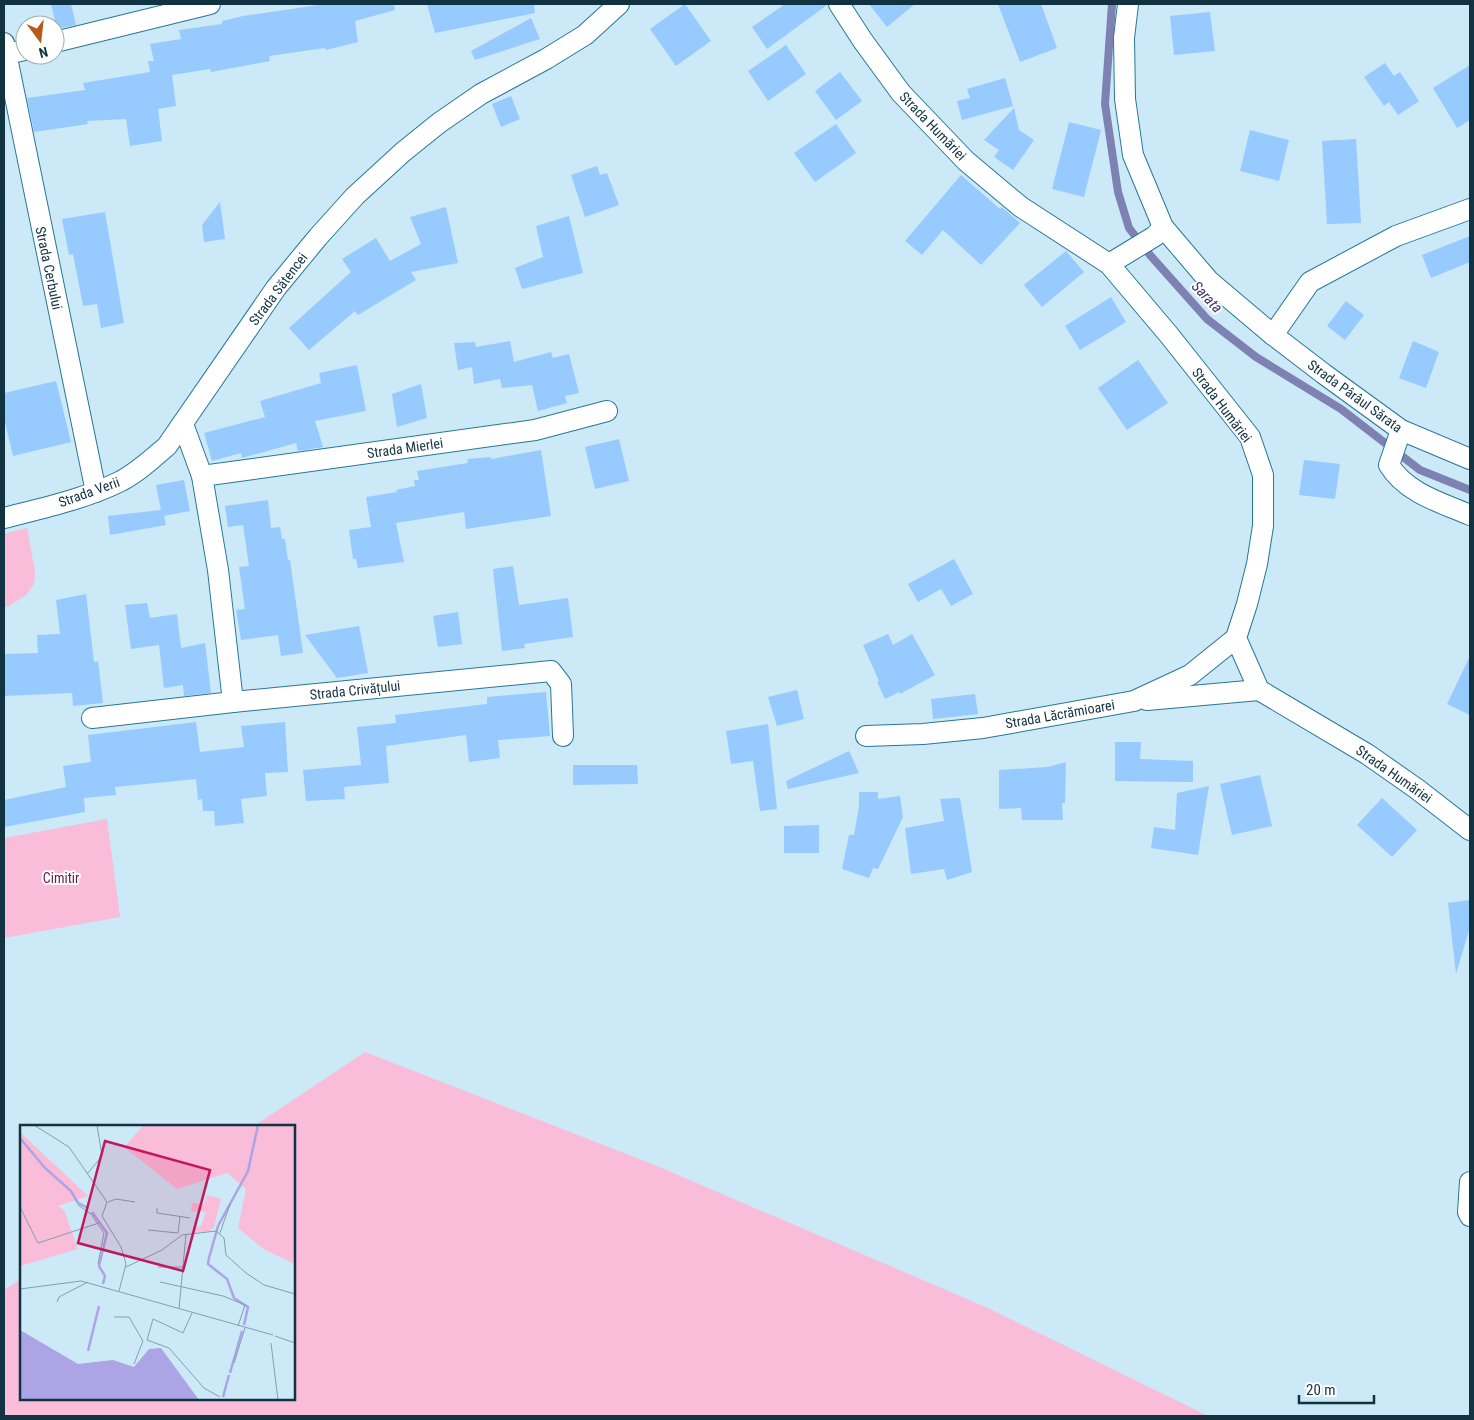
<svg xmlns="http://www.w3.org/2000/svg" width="1474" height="1420" viewBox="0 0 1474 1420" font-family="'Roboto Condensed',sans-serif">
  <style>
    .green { fill: #f9bcd9 }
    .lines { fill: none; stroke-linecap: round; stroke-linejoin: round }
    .stream { stroke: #7e82b3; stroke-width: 8 }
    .building { fill: #97cafe }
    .minor-casing { stroke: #267798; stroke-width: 22 }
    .minor { stroke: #fff; stroke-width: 20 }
    .labels { text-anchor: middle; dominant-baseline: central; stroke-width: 4; stroke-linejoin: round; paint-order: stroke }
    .street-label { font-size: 14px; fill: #113240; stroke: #fff }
    .park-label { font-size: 14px; fill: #691a48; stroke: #fff }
    .water-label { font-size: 15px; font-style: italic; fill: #3f2e78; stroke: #fff }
    .inset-river { fill: none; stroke: #aca4e4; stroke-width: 2.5 }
    .inset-road { fill: none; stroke: #81a0ae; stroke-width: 1 }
    .view { fill: #c2185b; fill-opacity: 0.15; stroke: #c2185b; stroke-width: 2.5 }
    .inset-edge { fill: none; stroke: #113240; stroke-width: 2.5 }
  </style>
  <rect width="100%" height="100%" fill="#cce9f7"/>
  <g class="green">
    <path d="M 27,528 L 35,572 L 34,584 L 26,595 L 9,606 L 4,607 L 4,534 Z"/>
    <path d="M 107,819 L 120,917 L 4,938 L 4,838 Z"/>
    <path d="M 365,1052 L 657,1166 L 988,1308 L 1208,1416 L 4,1416 L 4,1290 L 21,1279 L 21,1399 L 294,1399 L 294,1126 L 254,1126 Z"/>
  </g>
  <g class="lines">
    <path class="stream" d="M 1112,4 L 1105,104 L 1118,192 L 1129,228 L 1150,255 L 1207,319 L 1256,357 L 1341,409 L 1420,470 L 1470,490"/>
  </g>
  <g class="building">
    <path d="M 51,4 L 71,4 L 76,25 L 57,29 Z"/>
    <path d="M 325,4 L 394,4 L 395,10 L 355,21 L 358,42 L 326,50 L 325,48 L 269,56 L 270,61 L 211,72 L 210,69 L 172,75 L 176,106 L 158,109 L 162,141 L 130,146 L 126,119 L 87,121 L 88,124 L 34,132 L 27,98 L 85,90 L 83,83 L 150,72 L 148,61 L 154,61 L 150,44 L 181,39 L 179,30 L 222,24 L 222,21 L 243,16 Z"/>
    <path d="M 427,4 L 534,4 L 535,13 L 435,33 Z"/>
    <path d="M 685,4 L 711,41 L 676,66 L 650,29 Z"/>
    <path d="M 785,4 L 827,4 L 827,5 L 767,49 L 752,27 Z"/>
    <path d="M 869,4 L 915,4 L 887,27 Z"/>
    <path d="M 998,4 L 1041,4 L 1057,48 L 1020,62 Z"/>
    <path d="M 1210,12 L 1215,51 L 1174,55 L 1170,16 Z"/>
    <path d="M 531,18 L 540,39 L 475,60 L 471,51 Z"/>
    <path d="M 786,45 L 806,74 L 768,101 L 748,71 Z"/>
    <path d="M 1385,63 L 1394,76 L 1400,72 L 1419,101 L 1398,115 L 1389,102 L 1384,106 L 1364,77 Z"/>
    <path d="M 1470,65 L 1470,120 L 1457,128 L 1433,88 Z"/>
    <path d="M 840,72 L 862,101 L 836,120 L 815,91 Z"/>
    <path d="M 1005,78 L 1013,106 L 962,120 L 957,101 L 970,98 L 967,89 Z"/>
    <path d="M 511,96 L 520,119 L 501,127 L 492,104 Z"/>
    <path d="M 1014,108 L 1019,130 L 1034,140 L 1013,170 L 994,157 L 999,150 L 984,140 Z"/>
    <path d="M 1069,122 L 1101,130 L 1084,197 L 1052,189 Z"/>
    <path d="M 836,124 L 856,153 L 815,182 L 794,153 Z"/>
    <path d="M 1250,130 L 1289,140 L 1279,181 L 1240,171 Z"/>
    <path d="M 1356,139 L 1361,223 L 1327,224 L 1322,141 Z"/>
    <path d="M 597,166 L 600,175 L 607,173 L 619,205 L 585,217 L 571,175 Z"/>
    <path d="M 961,175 L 1000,209 L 1002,207 L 1020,223 L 981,265 L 943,230 L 922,255 L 905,241 Z"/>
    <path d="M 220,202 L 225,239 L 204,242 L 202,225 Z"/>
    <path d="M 446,207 L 458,263 L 411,272 L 416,280 L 358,315 L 355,311 L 309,350 L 289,328 L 351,272 L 342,259 L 376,238 L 390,261 L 421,244 L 410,217 Z"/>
    <path d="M 105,212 L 124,323 L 101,328 L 97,304 L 83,306 L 73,254 L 69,255 L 62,219 Z"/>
    <path d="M 569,216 L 583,273 L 522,289 L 515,268 L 543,257 L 536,226 Z"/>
    <path d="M 1470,236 L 1470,262 L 1431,278 L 1422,255 Z"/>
    <path d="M 1066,251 L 1084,272 L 1042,307 L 1024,285 Z"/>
    <path d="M 1111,297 L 1126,322 L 1080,350 L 1065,326 Z"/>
    <path d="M 1346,301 L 1364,315 L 1345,340 L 1327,326 Z"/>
    <path d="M 510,341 L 514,362 L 551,352 L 553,358 L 569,354 L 579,393 L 565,396 L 567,403 L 538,411 L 532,385 L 502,388 L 500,379 L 474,384 L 472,367 L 458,370 L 454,343 L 475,342 L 476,347 Z"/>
    <path d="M 1413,341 L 1439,352 L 1426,388 L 1399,378 Z"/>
    <path d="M 1138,360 L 1168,403 L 1127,430 L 1098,388 Z"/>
    <path d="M 357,365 L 366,411 L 315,421 L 323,447 L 298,451 L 296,443 L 242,458 L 241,453 L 212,461 L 204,433 L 265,417 L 260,401 L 321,383 L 319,373 Z"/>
    <path d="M 56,381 L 71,442 L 13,456 L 4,418 L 4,393 Z"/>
    <path d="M 421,384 L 427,418 L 397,427 L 392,394 Z"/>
    <path d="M 619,439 L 629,481 L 595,489 L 585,447 Z"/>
    <path d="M 541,450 L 551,516 L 466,529 L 464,512 L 396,523 L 404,562 L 358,568 L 356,559 L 353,559 L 349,530 L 371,527 L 366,497 L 397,492 L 396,490 L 415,486 L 414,480 L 419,480 L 417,471 L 468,463 L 467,459 L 491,457 L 491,459 Z"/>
    <path d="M 1304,460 L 1340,464 L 1335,499 L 1299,495 Z"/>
    <path d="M 184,480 L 190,511 L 164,516 L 166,525 L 110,535 L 108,516 L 161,510 L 156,485 Z"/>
    <path d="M 268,500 L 271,528 L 280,527 L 282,539 L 285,539 L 288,560 L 290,560 L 303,653 L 281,656 L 278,635 L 241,640 L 236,610 L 245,609 L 239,567 L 249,566 L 243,525 L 228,527 L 225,506 Z"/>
    <path d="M 954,559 L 973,594 L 951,606 L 941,589 L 918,602 L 908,584 Z"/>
    <path d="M 513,566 L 519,605 L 568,598 L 573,637 L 524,644 L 525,648 L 502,651 L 493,569 Z"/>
    <path d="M 86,594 L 94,662 L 98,661 L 103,703 L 73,706 L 72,693 L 4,696 L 4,654 L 38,653 L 37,635 L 60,634 L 56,600 Z"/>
    <path d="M 147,603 L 150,618 L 177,614 L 181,648 L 205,643 L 211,693 L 184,696 L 183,685 L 164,688 L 159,645 L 131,649 L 125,605 Z"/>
    <path d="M 458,612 L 462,644 L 438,647 L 433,616 Z"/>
    <path d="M 359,626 L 368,673 L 337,678 L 305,635 Z"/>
    <path d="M 888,634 L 893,645 L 912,634 L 935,675 L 900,694 L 899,692 L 885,699 L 877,682 L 879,681 L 863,645 Z"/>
    <path d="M 1470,656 L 1470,715 L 1447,704 Z"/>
    <path d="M 797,690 L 804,719 L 777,726 L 768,697 Z"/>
    <path d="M 546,692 L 550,736 L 498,740 L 500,758 L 469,762 L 466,735 L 386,746 L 389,783 L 344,787 L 345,799 L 306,801 L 303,770 L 361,765 L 357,727 L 396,723 L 395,715 L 487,704 L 487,697 Z"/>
    <path d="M 975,694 L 978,714 L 933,719 L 931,699 Z"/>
    <path d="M 196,722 L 200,752 L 244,747 L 241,726 L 285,722 L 288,772 L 265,773 L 267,796 L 241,799 L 244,823 L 215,826 L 214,811 L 203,811 L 202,799 L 198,800 L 196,779 L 115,787 L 116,795 L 84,798 L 85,812 L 4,827 L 4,800 L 66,787 L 63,766 L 91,762 L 88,735 Z"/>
    <path d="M 768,724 L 777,809 L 760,811 L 753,761 L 731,764 L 726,731 Z"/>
    <path d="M 1115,742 L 1141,742 L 1140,759 L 1193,761 L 1193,782 L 1115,781 Z"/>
    <path d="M 849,751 L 859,773 L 788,789 L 786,781 Z"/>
    <path d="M 1066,762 L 1065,803 L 1062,803 L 1063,820 L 1022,820 L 1021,808 L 999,809 L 999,770 L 1048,767 Z"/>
    <path d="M 573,765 L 637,765 L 638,784 L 573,785 Z"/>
    <path d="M 1260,775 L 1272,826 L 1232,835 L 1220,784 Z"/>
    <path d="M 1209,786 L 1198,855 L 1151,848 L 1154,827 L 1175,830 L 1177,793 Z"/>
    <path d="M 859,792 L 878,792 L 878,799 L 900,796 L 903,817 L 878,869 L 873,868 L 869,878 L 842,869 L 849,835 L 854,835 L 859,806 Z"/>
    <path d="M 960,798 L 972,872 L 947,880 L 944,869 L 911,874 L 905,828 L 944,821 L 940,799 Z"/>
    <path d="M 1382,798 L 1417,830 L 1392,857 L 1357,825 Z"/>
    <path d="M 819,825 L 819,853 L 784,853 L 784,826 Z"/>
    <path d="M 1470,900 L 1470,927 L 1456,974 L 1448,903 Z"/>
  </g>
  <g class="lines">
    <defs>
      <g id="minor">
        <path d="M 839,4 L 863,41 L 901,93 L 966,161 L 1021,207 L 1109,264 L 1169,335 L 1250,437 L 1263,475 L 1263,526 L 1257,564 L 1247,604 L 1236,638 L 1259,690 L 1367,754 L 1417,789 L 1470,830"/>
        <path d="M 1128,4 L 1124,38 L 1125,99 L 1133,155 L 1163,227 L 1209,281 L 1273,335 L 1324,374 L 1401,430 L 1470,459"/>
        <path d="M 55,42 L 210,4"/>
        <path d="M 4,43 L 96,492"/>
        <path d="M 6,54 L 25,50"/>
        <path d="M 1109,264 L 1155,236 L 1163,227"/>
        <path d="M 1273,335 L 1310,282 L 1396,236 L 1470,209"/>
        <path d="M 183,424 L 202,476 L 218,570 L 233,702"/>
        <path d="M 1401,430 L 1389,465 C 1406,493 1442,503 1470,515"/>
        <path d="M 202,476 L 535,430 L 607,411"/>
        <path d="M 4,518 C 43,508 85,499 121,481 C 138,472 152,459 167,446 L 276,288 L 318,237 L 355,196 L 403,152 L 439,123 L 481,94 L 546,59 L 585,35 L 619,4"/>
        <path d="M 1147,700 L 1259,690"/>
        <path d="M 92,718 L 233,702 L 551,671 L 561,684 L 563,736"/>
        <path d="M 866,736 L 923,734 L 983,728 L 1134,701 L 1190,675 L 1236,638"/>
        <path d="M 1470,1182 L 1468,1212 L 1470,1216"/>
      </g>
    </defs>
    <use href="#minor" class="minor-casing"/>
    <use href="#minor" class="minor"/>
  </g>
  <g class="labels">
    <g class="street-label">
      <text transform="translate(933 126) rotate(46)">Strada Humăriei</text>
      <text transform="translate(49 268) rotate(78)">Strada Cerbului</text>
      <text transform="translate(278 289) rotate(-53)">Strada Sătencei</text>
      <text transform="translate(1355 396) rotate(36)">Strada Pârâul Sărata</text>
      <text transform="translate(1222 405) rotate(53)">Strada Humăriei</text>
      <text transform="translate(405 448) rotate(-8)">Strada Mierlei</text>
      <text transform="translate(89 492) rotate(-20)">Strada Verii</text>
      <text transform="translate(355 690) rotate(-6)">Strada Crivățului</text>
      <text transform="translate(1060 714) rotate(-10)">Strada Lăcrămioarei</text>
      <text transform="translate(1394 774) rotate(35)">Strada Humăriei</text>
    </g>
    <g class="park-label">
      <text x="61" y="878">Cimitir</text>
    </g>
    <g class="water-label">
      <text transform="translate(1207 297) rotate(47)">Sarata</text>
    </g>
  </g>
  <g transform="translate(20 1125)">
    <rect width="275" height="275" fill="#cce9f7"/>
    <path d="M 124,0 L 275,0 L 275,139 L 245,125 L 218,103 L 226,64 L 207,48 L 157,64 L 104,22 ZM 0,7 L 68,71 L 38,81 L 44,85 L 58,124 L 0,141 ZM 187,70 L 201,74 L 194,102 L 190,106 L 171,108 L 173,103 L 181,101 L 186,87 L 171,86 L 172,78 L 184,79 Z" fill="#f9bcd9"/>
    <path d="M 0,205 L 58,239 L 93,235 L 114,242 L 129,224 L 141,223 L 179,275 L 0,275 Z" fill="#aca4e4"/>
    <path class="inset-river" d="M 0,13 L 25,43 L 51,66 L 58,78 L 68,83M 72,87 L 87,108 L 79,141 L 85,151 L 83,159M 224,200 L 228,182 L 214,173 L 207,154 L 188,139 L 189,133 L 198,101 L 228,46 L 238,0M 68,226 L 79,181M 210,248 L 222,206M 203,272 L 209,250"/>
    <path class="inset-road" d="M 14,0 L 49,22 L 87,77M 67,49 L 82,31 L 77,0M 87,77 L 82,91 L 101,122 L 106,139 L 99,166M 88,77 L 96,74 L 115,77M 58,80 L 71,89 L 84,108 L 78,139M 0,82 L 18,118 L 79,98M 137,83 L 137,88 L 170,93M 128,105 L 158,108M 158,108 L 160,92M 200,108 L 210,79M 106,142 L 142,125 L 162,110 L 196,106 L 204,113 L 206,130 L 226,148 L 244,160 L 275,169M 138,142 L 164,142M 140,157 L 203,171 L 225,180 L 218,201M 0,164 L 61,156 L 253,210M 37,177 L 39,172 L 68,157M 159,184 L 166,109M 172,188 L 163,208 L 133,194 L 127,215 L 149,223 L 184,263 L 200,272M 94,192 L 109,192 L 123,216M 255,211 L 275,218M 251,218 L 258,275M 214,238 L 225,203M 114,239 L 123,216"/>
    <path class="view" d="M 85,16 L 190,45 L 163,146 L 58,118 Z"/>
    <rect width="275" height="275" class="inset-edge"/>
  </g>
  <rect width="1474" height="1420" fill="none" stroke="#113240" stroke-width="10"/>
  <g transform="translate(40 40) rotate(165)"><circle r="24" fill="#ffffff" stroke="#a0adb3"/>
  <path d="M0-4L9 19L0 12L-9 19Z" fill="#b95915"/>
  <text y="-8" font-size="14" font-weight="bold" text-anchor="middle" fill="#113240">N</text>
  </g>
  <path d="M1299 1395v8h75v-8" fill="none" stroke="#113240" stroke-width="2.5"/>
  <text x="1306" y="1395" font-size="15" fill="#113240" stroke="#ffffff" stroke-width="4" paint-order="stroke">20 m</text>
</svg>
